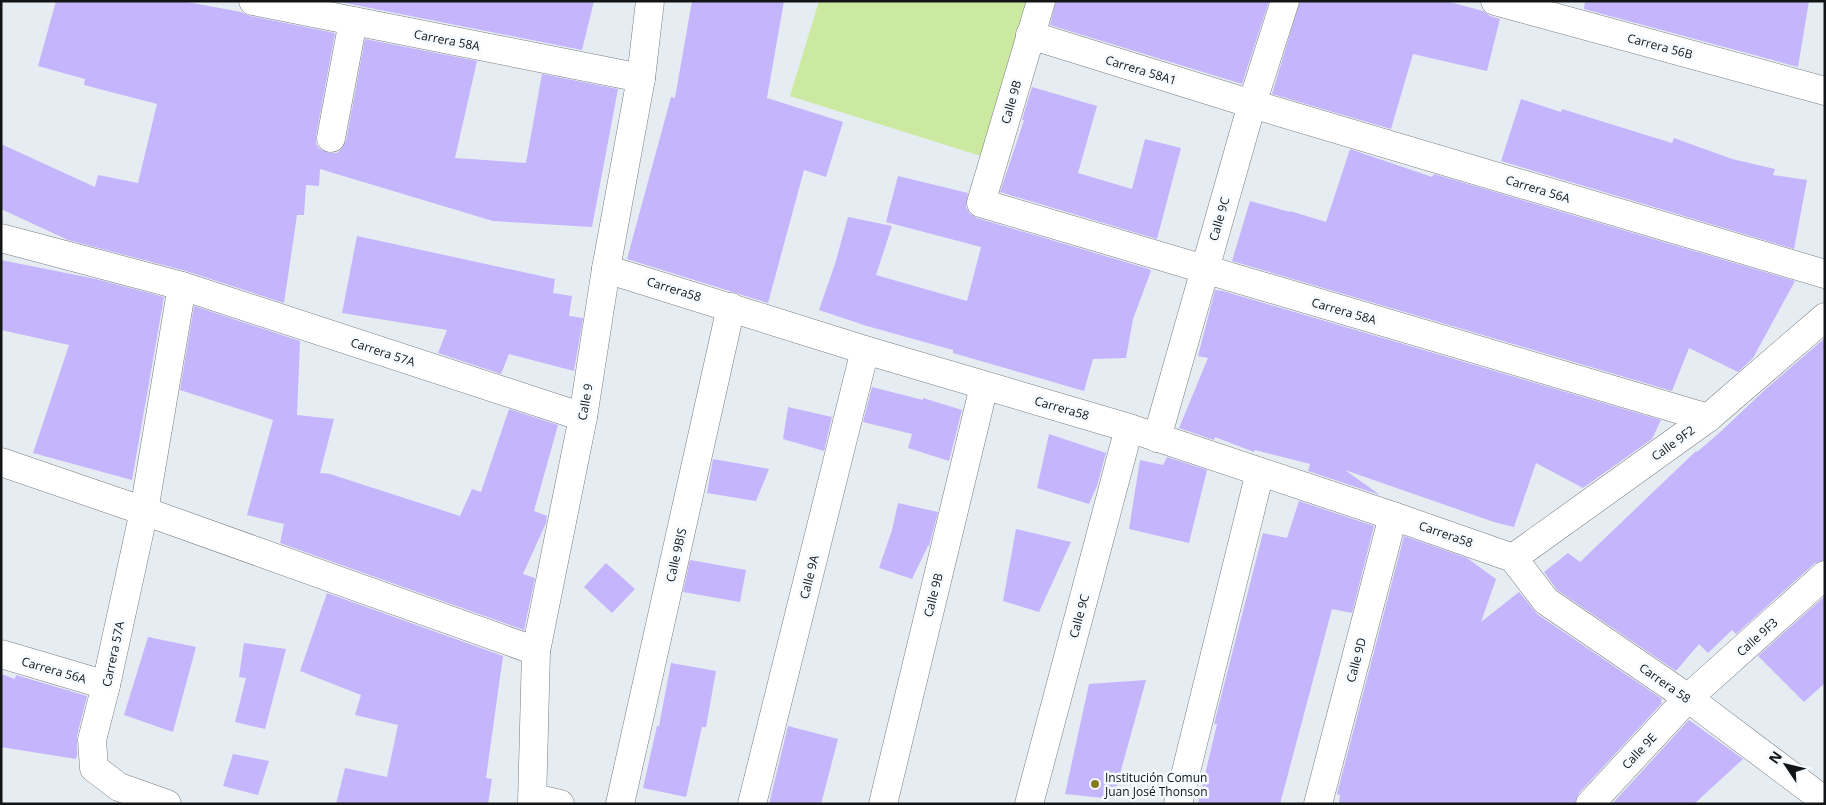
<svg xmlns="http://www.w3.org/2000/svg" width="1826" height="805" viewBox="0 0 1826 805" font-family="'Open Sans',sans-serif">
  <style>
    .park { fill: #cce9a1 }
    .building { fill: #c4b5fc }
    .lines { fill: none; stroke-linecap: round; stroke-linejoin: round }
    .minor-casing { stroke: #777d82; stroke-width: 29 }
    .minor { stroke: #fff; stroke-width: 28 }
    .poi-dot { fill: #827b22; stroke: #f4fafe; stroke-width: 2 }
    .labels { text-anchor: middle; dominant-baseline: central; stroke-width: 5; stroke-linejoin: round; paint-order: stroke }
    .street-label { font-size: 12px; fill: #121416; stroke: #f4fafe }
    .poi-label { font-size: 12px; fill: #121416; stroke: #f4fafe; text-anchor: start }
  </style>
  <rect width="100%" height="100%" fill="#e6edf2"/>
  <path class="park" d="M 819,1 L 1029,1 L 987,158 L 790,96 Z"/>
  <g class="building">
    <path d="M 56,1 L 182,1 L 241,12 L 250,16 L 335,33 L 316,136 L 316,144 L 320,149 L 329,153 L 337,153 L 342,148 L 346,141 L 365,39 L 477,61 L 455,158 L 526,163 L 542,74 L 618,89 L 592,227 L 493,221 L 320,169 L 319,186 L 306,185 L 304,215 L 297,215 L 284,303 L 186,271 L 68,240 L 1,209 L 1,144 L 95,187 L 98,175 L 138,183 L 157,104 L 84,85 L 85,79 L 38,66 Z"/>
    <path d="M 335,1 L 594,1 L 582,50 Z"/>
    <path d="M 692,1 L 784,1 L 767,98 L 843,122 L 826,177 L 804,170 L 768,303 L 627,259 L 671,97 L 675,98 Z"/>
    <path d="M 1056,1 L 1269,1 L 1242,84 L 1050,25 Z"/>
    <path d="M 1300,1 L 1446,1 L 1483,11 L 1490,16 L 1500,19 L 1487,71 L 1413,54 L 1391,129 L 1272,94 Z"/>
    <path d="M 1585,1 L 1809,1 L 1798,67 L 1584,9 Z"/>
    <path d="M 1032,87 L 1097,106 L 1078,173 L 1132,189 L 1145,139 L 1181,148 L 1157,239 L 1000,192 L 1024,120 L 1022,120 Z"/>
    <path d="M 1521,99 L 1561,112 L 1562,109 L 1672,143 L 1674,138 L 1732,159 L 1775,169 L 1773,175 L 1807,180 L 1794,249 L 1501,161 Z"/>
    <path d="M 1350,149 L 1432,177 L 1434,174 L 1795,281 L 1753,358 L 1738,372 L 1689,348 L 1672,391 L 1232,261 L 1250,201 L 1290,212 L 1290,211 L 1326,222 Z"/>
    <path d="M 898,176 L 968,193 L 966,207 L 970,214 L 977,218 L 1149,269 L 1151,271 L 1133,319 L 1126,358 L 1093,359 L 1084,391 L 953,353 L 953,350 L 867,326 L 819,310 L 835,264 L 848,217 L 892,226 L 876,275 L 967,301 L 981,247 L 886,222 Z"/>
    <path d="M 357,236 L 555,279 L 553,293 L 572,296 L 569,316 L 583,318 L 574,371 L 509,354 L 501,374 L 438,353 L 447,330 L 342,313 Z"/>
    <path d="M 1,260 L 96,279 L 164,297 L 132,480 L 33,453 L 69,345 L 1,330 Z"/>
    <path d="M 1215,290 L 1223,291 L 1661,420 L 1652,439 L 1583,488 L 1536,463 L 1514,527 L 1494,522 L 1345,470 L 1380,495 L 1308,471 L 1310,464 L 1255,450 L 1254,452 L 1215,437 L 1214,440 L 1179,428 L 1208,358 L 1198,356 Z"/>
    <path d="M 194,306 L 300,341 L 297,415 L 334,419 L 320,473 L 330,474 L 460,516 L 472,489 L 481,492 L 509,409 L 558,425 L 534,511 L 547,516 L 546,523 L 523,574 L 535,578 L 524,630 L 280,543 L 284,524 L 247,515 L 273,420 L 180,390 Z"/>
    <path d="M 1825,338 L 1825,560 L 1815,563 L 1736,634 L 1732,630 L 1708,653 L 1699,644 L 1676,671 L 1557,590 L 1544,572 L 1568,553 L 1580,562 L 1696,451 L 1697,452 L 1718,434 L 1768,387 Z"/>
    <path d="M 872,387 L 923,400 L 923,398 L 962,410 L 949,461 L 908,448 L 912,434 L 863,422 Z"/>
    <path d="M 788,407 L 832,417 L 824,451 L 783,439 Z"/>
    <path d="M 1049,434 L 1106,453 L 1097,486 L 1089,504 L 1037,488 Z"/>
    <path d="M 1167,457 L 1207,470 L 1189,543 L 1129,529 L 1140,460 L 1163,465 Z"/>
    <path d="M 713,459 L 769,469 L 756,501 L 707,493 Z"/>
    <path d="M 1299,501 L 1374,526 L 1352,613 L 1332,609 L 1280,804 L 1198,804 L 1217,724 L 1214,724 L 1263,533 L 1287,538 Z"/>
    <path d="M 898,503 L 938,512 L 929,546 L 928,546 L 912,579 L 879,568 L 892,530 Z"/>
    <path d="M 1016,529 L 1071,542 L 1039,612 L 1003,601 Z"/>
    <path d="M 1404,536 L 1467,558 L 1496,579 L 1481,622 L 1519,592 L 1537,614 L 1662,699 L 1661,702 L 1662,703 L 1579,793 L 1575,804 L 1339,804 L 1340,795 L 1337,794 Z"/>
    <path d="M 690,560 L 746,570 L 740,602 L 683,592 Z"/>
    <path d="M 606,563 L 635,589 L 612,613 L 584,587 Z"/>
    <path d="M 327,593 L 503,656 L 486,778 L 492,779 L 488,804 L 336,804 L 345,768 L 387,777 L 398,725 L 355,715 L 361,695 L 300,671 Z"/>
    <path d="M 1825,596 L 1825,683 L 1804,702 L 1758,656 Z"/>
    <path d="M 148,637 L 196,647 L 173,732 L 124,715 Z"/>
    <path d="M 244,643 L 286,649 L 265,729 L 235,722 L 246,678 L 239,677 Z"/>
    <path d="M 671,663 L 716,671 L 706,727 L 702,727 L 686,797 L 643,788 L 657,726 L 659,726 Z"/>
    <path d="M 1,674 L 15,679 L 16,675 L 87,696 L 77,736 L 77,755 L 76,759 L 1,747 Z"/>
    <path d="M 1146,680 L 1113,799 L 1065,794 L 1089,684 Z"/>
    <path d="M 1689,720 L 1743,759 L 1694,804 L 1612,804 Z"/>
    <path d="M 788,726 L 838,739 L 821,804 L 769,804 Z"/>
    <path d="M 233,754 L 269,761 L 258,795 L 223,786 Z"/>
  </g>
  <g class="lines">
    <defs>
      <g id="minor">
        <path d="M 253,1 L 641,78"/>
        <path d="M 1041,1 L 981,203 L 1708,418"/>
        <path d="M 1495,1 L 1825,91"/>
        <path d="M 1030,35 L 1252,104 L 1825,274"/>
        <path d="M 331,138 L 353,21"/>
        <path d="M 1,238 L 182,286 L 583,417"/>
        <path d="M 606,269 L 865,350 L 1129,428 L 1393,516 L 1513,558"/>
        <path d="M 1157,438 L 1252,104 L 1285,1"/>
        <path d="M 1,462 L 144,511 L 536,651"/>
        <path d="M 1513,558 L 1546,601 L 1688,698 L 1825,801"/>
        <path d="M 1513,558 L 1708,418 L 1825,317"/>
        <path d="M 1,654 L 106,685"/>
        <path d="M 533,798 L 560,804"/>
        <path d="M 167,804 L 119,787 L 94,768 L 92,740 L 106,685 L 144,511 L 182,286"/>
        <path d="M 532,804 L 536,651 L 583,417 L 606,269 L 641,78 L 650,1"/>
        <path d="M 620,804 L 731,307"/>
        <path d="M 752,804 L 865,350"/>
        <path d="M 883,804 L 984,386"/>
        <path d="M 1029,804 L 1129,428"/>
        <path d="M 1178,804 L 1260,472"/>
        <path d="M 1318,804 L 1393,516"/>
        <path d="M 1590,804 L 1688,698 L 1825,575"/>
      </g>
    </defs>
    <use href="#minor" class="minor-casing"/>
    <use href="#minor" class="minor"/>
  </g>
  <circle class="poi-dot" cx="1095" cy="784" r="5"/>
  <g class="labels">
    <g class="street-label">
      <text transform="translate(447 40) rotate(11)">Carrera 58A</text>
      <text transform="translate(1660 46) rotate(15)">Carrera 56B</text>
      <text transform="translate(1141 70) rotate(17)">Carrera 58A1</text>
      <text transform="translate(1011 102) rotate(-74)">Calle 9B</text>
      <text transform="translate(1538 189) rotate(17)">Carrera 56A</text>
      <text transform="translate(1219 219) rotate(-74)">Calle 9C</text>
      <text transform="translate(674 289) rotate(17)">Carrera58</text>
      <text transform="translate(1344 311) rotate(16)">Carrera 58A</text>
      <text transform="translate(383 352) rotate(18)">Carrera 57A</text>
      <text transform="translate(585 402) rotate(-80)">Calle 9</text>
      <text transform="translate(1062 408) rotate(16)">Carrera58</text>
      <text transform="translate(1673 443) rotate(-36)">Calle 9F2</text>
      <text transform="translate(1446 534) rotate(19)">Carrera58</text>
      <text transform="translate(676 555) rotate(-77)">Calle 9BIS</text>
      <text transform="translate(809 577) rotate(-76)">Calle 9A</text>
      <text transform="translate(933 595) rotate(-76)">Calle 9B</text>
      <text transform="translate(1079 616) rotate(-75)">Calle 9C</text>
      <text transform="translate(1757 637) rotate(-42)">Calle 9F3</text>
      <text transform="translate(113 654) rotate(-78)">Carrera 57A</text>
      <text transform="translate(1356 660) rotate(-75)">Calle 9D</text>
      <text transform="translate(54 670) rotate(16)">Carrera 56A</text>
      <text transform="translate(1665 683) rotate(35)">Carrera 58</text>
      <text transform="translate(1639 751) rotate(-47)">Calle 9E</text>
    </g>
    <g class="poi-label">
      <text x="1105" y="777">Institución Comun<tspan x="1105" dy="14">Juan José Thonson</tspan></text>
    </g>
  </g>
  <rect width="1826" height="805" fill="none" stroke="#121416" stroke-width="5"/>
  <g transform="translate(1786 765) rotate(305)" stroke="#f4fafe" stroke-width="4" paint-order="stroke">
  <path d="M0-4L9 19L0 12L-9 19Z" fill="#121416"/>
  <text y="-8" font-size="14" font-weight="bold" text-anchor="middle" fill="#121416">N</text>
  </g>
</svg>
